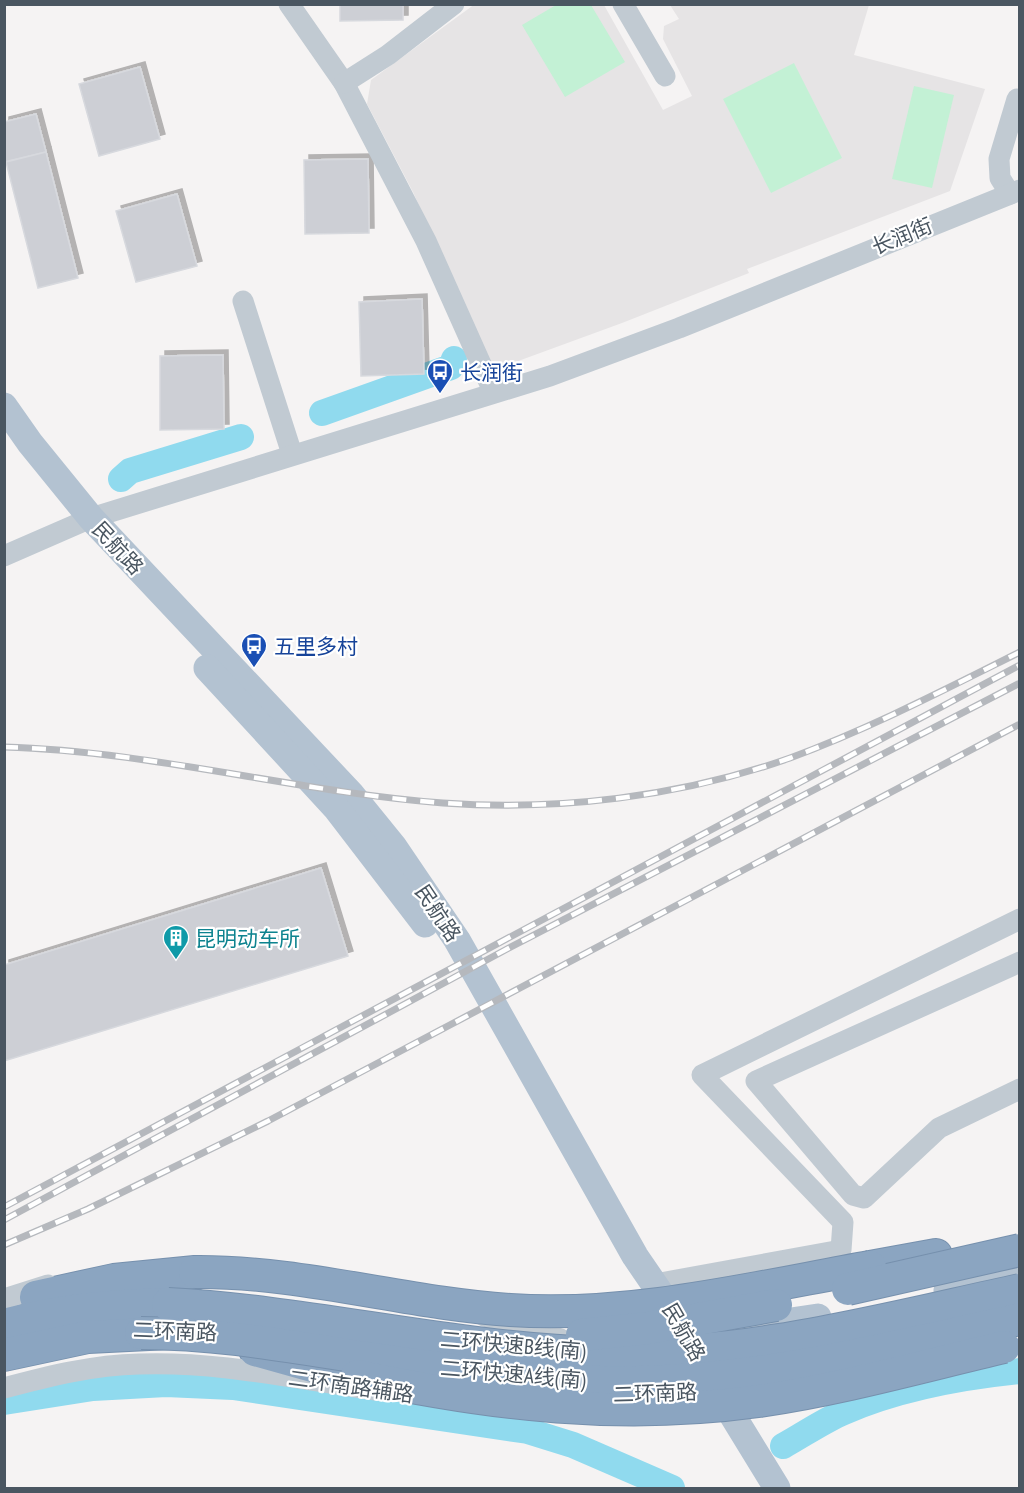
<svg xmlns="http://www.w3.org/2000/svg" width="1024" height="1493" viewBox="0 0 1024 1493" font-family="'PT Sans Narrow','Noto Sans SC',sans-serif">
  <style>
    .education { fill: #e6e4e5 }
    .green { fill: #c3f1d5 }
    .lines { fill: none; stroke-linecap: round; stroke-linejoin: round }
    .river { stroke: #90daee; stroke-width: 26 }
    .building { fill: #cdcfd5; stroke: #d7d9de; stroke-width: 1.5; filter: url(#shadow) }
    .highway-casing { stroke: #7690ad; stroke-width: 34 }
    .minor { stroke: #c1cad2; stroke-width: 21 }
    .major { stroke: #b3c2d1; stroke-width: 27 }
    .highway { stroke: #8ba5c1; stroke-width: 32 }
    .rail-casing { stroke: #b5b8bd; stroke-width: 7 }
    .rail { stroke: #fff; stroke-width: 4.5; stroke-dasharray: 14; stroke-linecap: butt }
    .highway-bridge-casing { stroke: #7690ad; stroke-width: 34; stroke-linecap: butt }
    .highway-bridge { stroke: #8ba5c1; stroke-width: 32 }
    .labels { text-anchor: middle; dominant-baseline: central; stroke-width: 4.5; stroke-linejoin: round; paint-order: stroke }
    .street-label { font-size: 21px; fill: #4a5661; stroke: #fff }
    .transit-label { font-size: 21px; fill: #164399; stroke: #fff; text-anchor: start }
    .culture-label { font-size: 21px; fill: #0d838f; stroke: #fff; text-anchor: start }
  </style>
  <defs>
    <filter id="shadow"><feDropShadow dx="5" dy="-5" stdDeviation="0" flood-color="#0004"/></filter>
  </defs>
  <rect width="100%" height="100%" fill="#f5f3f3"/>
  <path class="education" d="M 475,4 L 604,5 L 663,110 L 692,96 L 663,39 L 664,26 L 679,19 L 670,5 L 869,5 L 854,55 L 985,89 L 950,191 L 747,269 L 749,273 L 622,323 L 494,370 L 413,192 L 367,104 L 371,80 Z"/>
  <g class="green">
    <path d="M 556,5 L 591,5 L 625,62 L 565,97 L 522,25 Z"/>
    <path d="M 794,63 L 842,158 L 771,193 L 723,99 Z"/>
    <path d="M 914,86 L 954,95 L 932,188 L 892,179 Z"/>
  </g>
  <g class="lines">
    <g class="river">
      <path d="M 322,413 L 451,367 L 454,359"/>
      <path d="M 121,479 L 130,471 L 241,437"/>
      <path d="M 4,1402 L 93,1388 L 166,1384 L 233,1387 L 528,1431 L 573,1445 L 672,1488"/>
      <path d="M 783,1446 C 803,1435 823,1421 844,1412 C 899,1388 960,1377 1020,1371"/>
    </g>
  </g>
  <g class="building">
    <path d="M 340,4 L 403,4 L 403,20 L 340,21 Z"/>
    <path d="M 140,67 L 160,139 L 99,156 L 79,84 Z"/>
    <path d="M 36,114 L 46,152 L 4,162 L 4,122 Z"/>
    <path d="M 46,152 L 78,278 L 38,288 L 6,162 Z"/>
    <path d="M 368,159 L 369,233 L 305,234 L 304,160 Z"/>
    <path d="M 177,194 L 197,266 L 136,282 L 116,211 Z"/>
    <path d="M 422,299 L 424,374 L 361,376 L 359,302 Z"/>
    <path d="M 223,355 L 224,429 L 160,430 L 160,356 Z"/>
    <path d="M 321,868 L 348,956 L 4,1061 L 4,965 Z"/>
  </g>
  <g class="lines">
    <defs>
      <g id="highway">
        <path d="M 870,1267 L 936,1255"/>
        <path d="M 36,1297 L 114,1280 L 195,1272"/>
        <path d="M 4,1325 C 68,1308 130,1303 195,1305"/>
        <path d="M 255,1350 L 327,1370"/>
        <path d="M 4,1355 L 88,1337 L 169,1333"/>
      </g>
    </defs>
    <use href="#highway" class="highway-casing"/>
    <g class="minor">
      <path d="M 289,4 L 344,83 L 426,241 L 493,391"/>
      <path d="M 623,4 L 665,76"/>
      <path d="M 344,83 L 388,55 L 454,4"/>
      <path d="M 1010,194 L 1000,178 L 999,159 L 1017,99"/>
      <path d="M 243,301 L 292,454"/>
      <path d="M 4,556 L 91,518 L 550,376 L 679,328 L 1020,190"/>
      <path d="M 1020,962 L 756,1081 L 853,1195 L 864,1198 L 939,1128 L 1020,1089"/>
      <path d="M 655,1284 L 841,1250 L 843,1222 L 702,1075 L 1020,919"/>
      <path d="M 4,1299 L 48,1285"/>
      <path d="M 484,1316 L 561,1339"/>
      <path d="M 4,1388 C 49,1376 93,1365 139,1364 C 219,1361 296,1379 375,1390"/>
    </g>
    <g class="major">
      <path d="M 4,406 L 30,443 L 91,518 L 351,794 L 394,847 L 457,940 L 635,1256 L 678,1319"/>
      <path d="M 207,668 L 336,808 L 425,924"/>
      <path d="M 947,1290 L 1020,1274"/>
      <path d="M 693,1336 L 818,1317"/>
      <path d="M 717,1390 L 777,1488"/>
    </g>
    <use href="#highway" class="highway"/>
    <defs>
      <g id="rail">
        <path d="M 4,747 C 152,751 296,792 443,803 C 559,811 680,797 790,758 C 869,729 944,690 1020,652"/>
        <path d="M 4,1207 L 1020,665"/>
        <path d="M 4,1220 L 507,949 L 1020,683"/>
        <path d="M 4,1245 L 88,1209 L 268,1121 L 1020,724"/>
      </g>
    </defs>
    <use href="#rail" class="rail-casing"/>
    <use href="#rail" class="rail"/>
    <defs>
      <g id="highway-bridge">
        <path d="M 195,1272 C 301,1271 405,1303 510,1310 C 631,1318 753,1288 870,1267"/>
        <path d="M 848,1289 L 1020,1250"/>
        <path d="M 168,1304 C 313,1312 454,1349 600,1353 C 742,1358 881,1320 1020,1290"/>
        <path d="M 141,1333 C 213,1333 282,1345 353,1356 C 435,1368 517,1380 600,1382 C 743,1386 881,1350 1020,1319"/>
        <path d="M 582,1335 L 648,1328 L 776,1305"/>
        <path d="M 357,1376 C 493,1405 621,1420 759,1401 C 842,1389 923,1366 1004,1347"/>
      </g>
    </defs>
    <use href="#highway-bridge" class="highway-bridge-casing"/>
    <use href="#highway-bridge" class="highway-bridge"/>
  </g>
  <defs>
    <symbol id="bus-pin" viewBox="-11 -11 22 30"><path d="M0 17L-7.5 6A9.5 9.5 0 1 1 7.5 6Z" fill="#1a4fb4" stroke="#fff"/><path d="M-5-6H5V4H4V6H2V4H-2V6H-4V4H-5ZM-3.5-4V0h7V-4ZM-3.5 1.2v1.5H-2V1.2ZM2 1.2v1.5H3.5V1.2Z" fill="#fff"/></symbol>
    <symbol id="building-pin" viewBox="-11 -11 22 30"><path d="M0 17L-7.5 6A9.5 9.5 0 1 1 7.5 6Z" fill="#0f9aa8" stroke="#fff"/><path d="M-4-6H4V6H1V3H-1V6H-4ZM-2.5-4.3h1.7v1.8h-1.7ZM.8-4.3h1.7v1.8H.8ZM-2.5-1h1.7V.8h-1.7ZM.8-1h1.7V.8H.8Z" fill="#fff"/></symbol>
  </defs>
  <g fill-rule="evenodd">
    <use href="#bus-pin" x="425" y="357" width="30" height="40"/>
    <use href="#bus-pin" x="239" y="631" width="30" height="40"/>
    <use href="#building-pin" x="161" y="923" width="30" height="40"/>
  </g>
  <g class="labels">
    <g class="street-label">
      <text transform="translate(902 236) rotate(-22)">长润街</text>
      <text transform="translate(118 548) rotate(47)">民航路</text>
      <text transform="translate(438 913) rotate(56)">民航路</text>
      <text transform="translate(175 1331) rotate(2)">二环南路</text>
      <text transform="translate(684 1332) rotate(60)">民航路</text>
      <text transform="translate(513 1345) rotate(5)">二环快速B线(南)</text>
      <text transform="translate(513 1374) rotate(5)">二环快速A线(南)</text>
      <text transform="translate(351 1386) rotate(8)">二环南路辅路</text>
      <text transform="translate(655 1393) rotate(-2)">二环南路</text>
    </g>
    <g class="transit-label">
      <text x="460" y="372">长润街</text>
      <text x="274" y="646">五里多村</text>
    </g>
    <g class="culture-label">
      <text x="195" y="938">昆明动车所</text>
    </g>
  </g>
  <rect width="1024" height="1493" fill="none" stroke="#4a5661" stroke-width="12"/>
</svg>
